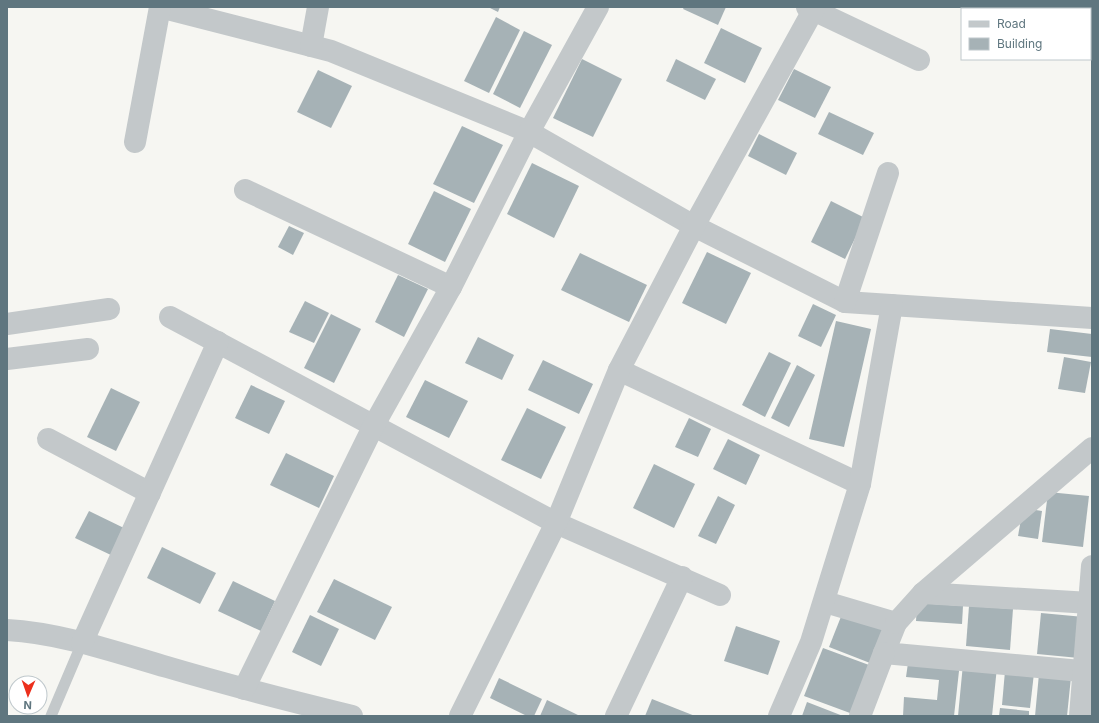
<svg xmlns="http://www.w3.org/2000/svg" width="1099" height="723" viewBox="0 0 1099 723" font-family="Inter,sans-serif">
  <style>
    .building { fill: #a6b2b6 }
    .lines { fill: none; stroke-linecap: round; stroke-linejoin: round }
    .service { stroke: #c3c8ca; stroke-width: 11 }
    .minor { stroke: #c3c8ca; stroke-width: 22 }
  </style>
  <rect width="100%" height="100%" fill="#f6f6f2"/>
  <g class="building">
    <path d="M 488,7 L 500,7 L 498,12 Z"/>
    <path d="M 684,7 L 726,7 L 718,25 L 683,9 Z"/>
    <path d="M 1088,7 L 1092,7 L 1092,22 L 1090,22 L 1090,9 L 1088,9 Z"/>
    <path d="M 496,17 L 520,30 L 489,93 L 464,81 Z"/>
    <path d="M 721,28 L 762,48 L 745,83 L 704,63 Z"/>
    <path d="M 524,31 L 552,45 L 520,108 L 493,94 Z"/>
    <rect x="1090" y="37" width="2" height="20"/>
    <path d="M 582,59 L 622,79 L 593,137 L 553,118 Z"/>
    <path d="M 676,59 L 716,79 L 705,100 L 666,81 Z"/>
    <path d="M 794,69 L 831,87 L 815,118 L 778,100 Z"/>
    <path d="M 318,70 L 352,86 L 331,128 L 297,112 Z"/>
    <path d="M 829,112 L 874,133 L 863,155 L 818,134 Z"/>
    <path d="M 462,126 L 503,145 L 474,203 L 433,184 Z"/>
    <path d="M 759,134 L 797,153 L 786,175 L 748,156 Z"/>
    <path d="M 532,163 L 579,186 L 554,238 L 507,214 Z"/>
    <path d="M 434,191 L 471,209 L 445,262 L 408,244 Z"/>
    <path d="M 831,201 L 865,218 L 845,259 L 811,242 Z"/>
    <path d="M 289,226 L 304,233 L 293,255 L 278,247 Z"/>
    <path d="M 707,252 L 751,273 L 726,324 L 682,303 Z"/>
    <path d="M 580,253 L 647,285 L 629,322 L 561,290 Z"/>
    <path d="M 398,275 L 428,289 L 404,337 L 375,322 Z"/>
    <path d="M 305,301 L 329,313 L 314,343 L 289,332 Z"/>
    <path d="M 813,304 L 836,315 L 821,347 L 798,336 Z"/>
    <path d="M 331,314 L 361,329 L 334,383 L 304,368 Z"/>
    <path d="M 836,321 L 871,329 L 844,447 L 809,439 Z"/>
    <path d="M 1050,329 L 1092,334 L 1092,357 L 1047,352 Z"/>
    <path d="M 478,337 L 514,355 L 502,380 L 465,363 Z"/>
    <path d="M 769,352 L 791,363 L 765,417 L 742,405 Z"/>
    <path d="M 1064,357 L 1091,362 L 1085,393 L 1058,389 Z"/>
    <path d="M 543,360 L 593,384 L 579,414 L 528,390 Z"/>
    <path d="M 797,365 L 815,375 L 789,427 L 771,418 Z"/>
    <path d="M 425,380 L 468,401 L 449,438 L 406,417 Z"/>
    <path d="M 251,385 L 285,401 L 269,434 L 235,418 Z"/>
    <path d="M 111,388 L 140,402 L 116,451 L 87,437 Z"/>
    <path d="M 527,408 L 566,427 L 541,479 L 501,460 Z"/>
    <path d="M 689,418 L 711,429 L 698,457 L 675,447 Z"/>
    <path d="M 728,439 L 760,455 L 746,485 L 713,469 Z"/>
    <path d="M 286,453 L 334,476 L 319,508 L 270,485 Z"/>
    <path d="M 654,464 L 695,484 L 674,528 L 633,508 Z"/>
    <path d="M 1048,492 L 1089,496 L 1083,547 L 1042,542 Z"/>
    <path d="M 718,496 L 735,505 L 716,544 L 698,536 Z"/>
    <path d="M 1023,508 L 1042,511 L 1038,539 L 1018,536 Z"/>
    <path d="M 89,511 L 126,529 L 113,556 L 75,538 Z"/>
    <path d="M 162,547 L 216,573 L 200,604 L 147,578 Z"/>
    <path d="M 334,579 L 392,607 L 375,640 L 317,612 Z"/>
    <path d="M 233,581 L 275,601 L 261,631 L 218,611 Z"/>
    <path d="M 917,603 L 963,606 L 962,624 L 916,621 Z"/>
    <path d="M 969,606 L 1013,609 L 1010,650 L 966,646 Z"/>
    <path d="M 844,609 L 885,625 L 870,663 L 829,647 Z"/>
    <path d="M 1041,613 L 1084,617 L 1079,658 L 1037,654 Z"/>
    <path d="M 310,615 L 339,629 L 321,666 L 292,652 Z"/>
    <path d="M 736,626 L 780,641 L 768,675 L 724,661 Z"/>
    <path d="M 823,648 L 869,665 L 850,713 L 804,696 Z"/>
    <path d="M 909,656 L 960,662 L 954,716 L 903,716 L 904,697 L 937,700 L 939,680 L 906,677 Z"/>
    <path d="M 963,664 L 997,667 L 992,716 L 958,716 Z"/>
    <path d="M 1005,671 L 1034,673 L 1030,708 L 1002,705 Z"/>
    <path d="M 1039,674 L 1071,677 L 1067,716 L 1035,716 Z"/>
    <path d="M 499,678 L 542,699 L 534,716 L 527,716 L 490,698 Z"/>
    <path d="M 652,699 L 695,716 L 645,716 Z"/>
    <path d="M 547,700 L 580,716 L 540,716 Z"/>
    <path d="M 807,702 L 843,716 L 802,716 Z"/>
    <path d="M 1000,708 L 1029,711 L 1029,716 L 999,716 Z"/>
  </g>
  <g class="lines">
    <path class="service" d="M 51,716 L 82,643"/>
    <g class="minor">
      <path d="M 160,7 L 331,51 L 529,132 L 694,226 L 845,302 L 1092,318"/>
      <path d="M 807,7 L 919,60"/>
      <path d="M 311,46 L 318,7"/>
      <path d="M 135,142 L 160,7"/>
      <path d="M 245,190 L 451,287"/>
      <path d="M 845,302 L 888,173"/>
      <path d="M 170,317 L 556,523 L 720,595"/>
      <path d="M 7,324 L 109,309"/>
      <path d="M 7,359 L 88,349"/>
      <path d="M 619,370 L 860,484"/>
      <path d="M 48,439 L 150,493"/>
      <path d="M 923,593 L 1090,603"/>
      <path d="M 825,602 L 896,623 L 884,653 L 1092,672"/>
      <path d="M 896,623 L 923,593 L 1092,448"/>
      <path d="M 7,630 C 61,633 115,652 167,667 C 228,685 290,701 352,716"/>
      <path d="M 82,643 L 218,342"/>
      <path d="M 244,689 L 374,425 L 451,287 L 529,132 L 598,7"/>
      <path d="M 460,716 L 556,523 L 619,370 L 694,226 L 815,7"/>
      <path d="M 616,716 L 682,577"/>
      <path d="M 779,716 L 811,642 L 860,484 L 892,305"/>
      <path d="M 860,716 L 884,653"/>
      <path d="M 1080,716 L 1092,566"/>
    </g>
  </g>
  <rect width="1099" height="723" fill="none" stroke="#5f767f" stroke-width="16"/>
  <rect x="961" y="8" width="130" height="52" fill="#ffffff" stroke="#bfc8cc"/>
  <rect x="969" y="21" width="20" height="6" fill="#c3c8ca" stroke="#bfc8cc"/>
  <text x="997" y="28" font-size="12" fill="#5f767f">Road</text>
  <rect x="969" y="38" width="20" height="12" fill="#a6b2b6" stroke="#bfc8cc"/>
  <text x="997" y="48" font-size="12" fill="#5f767f">Building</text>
  <g transform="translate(28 695) rotate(182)"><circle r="19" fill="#ffffff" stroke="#bfc8cc"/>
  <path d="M0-3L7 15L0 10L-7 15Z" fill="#ec2f1c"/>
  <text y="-6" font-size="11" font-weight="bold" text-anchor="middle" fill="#5f767f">N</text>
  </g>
</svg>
